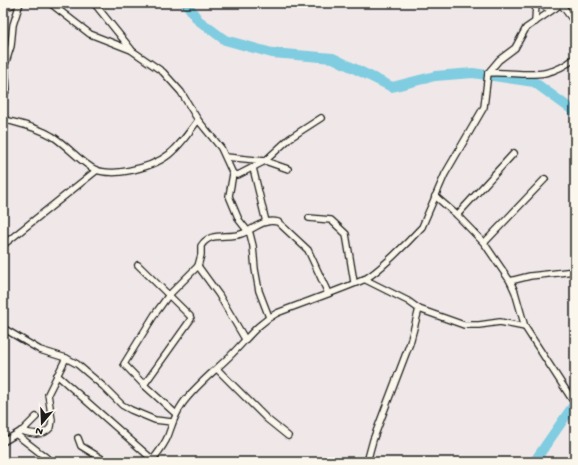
<svg xmlns="http://www.w3.org/2000/svg" width="578" height="465" viewBox="0 0 578 465" font-family="'Gochi Hand',sans-serif">
  <style>
    .lines { fill: none; stroke-linecap: round; stroke-linejoin: round }
    .river { stroke: #80cce0; stroke-width: 10 }
    .minor-casing { stroke: #1c1c1c; stroke-width: 8 }
    .minor { stroke: #fbf7ec; stroke-width: 5.5 }
  </style>
  <rect width="100%" height="100%" fill="#f0e8e8"/>
  <filter id="ink" filterUnits="userSpaceOnUse"><feTurbulence type="fractalNoise" baseFrequency=".025" numOctaves="2"/><feDisplacementMap in="SourceGraphic" scale="8" xChannelSelector="R" yChannelSelector="G"/><feConvolveMatrix kernelMatrix="1 2 1 2 8 2 1 2 1" color-interpolation-filters="sRGB"/></filter>
  <g filter="url(#ink)">
    <g class="lines">
      <g class="river">
        <path d="M 186,3 L 198,20 L 225,40 L 272,53 L 333,58 L 392,87 L 435,76 L 473,73 L 534,82 L 575,112"/>
        <path d="M 534,462 L 575,403"/>
      </g>
      <defs>
        <g id="minor">
          <path d="M 50,3 L 90,34 L 131,50 L 163,72 L 181,92 L 198,120 L 221,148 L 233,174 L 229,196 L 239,220 L 250,234 L 253,246 L 255,269 L 259,291 L 269,317"/>
          <path d="M 94,3 L 131,49"/>
          <path d="M 538,3 L 547,8 L 554,9 L 562,3"/>
          <path d="M 561,4 L 575,23"/>
          <path d="M 3,8 L 18,3"/>
          <path d="M 535,22 L 536,3"/>
          <path d="M 488,73 C 522,71 545,83 575,58"/>
          <path d="M 3,97 L 7,89 L 5,65 L 11,46 L 13,25 L 20,3"/>
          <path d="M 3,119 C 19,124 38,127 52,136 C 67,145 81,163 96,170 C 104,173 118,173 127,171 C 166,164 176,151 198,120"/>
          <path d="M 226,157 L 265,161 L 288,169"/>
          <path d="M 253,168 L 266,222"/>
          <path d="M 233,174 L 238,175 L 265,161 L 290,138 L 321,118"/>
          <path d="M 435,196 L 457,215 L 484,243 L 510,281 L 515,292 L 525,327 L 575,404"/>
          <path d="M 457,215 L 514,153"/>
          <path d="M 309,218 L 331,220 L 346,234 L 354,282"/>
          <path d="M 484,243 L 545,179"/>
          <path d="M 3,245 L 97,170"/>
          <path d="M 138,265 L 190,316 L 191,319 L 144,385"/>
          <path d="M 198,266 L 219,295 L 245,339"/>
          <path d="M 364,279 L 408,301 L 419,309 L 464,325 L 479,325 L 500,322 L 525,327"/>
          <path d="M 510,281 L 530,276 L 575,271"/>
          <path d="M 3,328 L 40,350 L 66,358 L 77,364 L 104,387 L 122,405 L 131,410 L 155,420 L 172,422"/>
          <path d="M 217,369 L 267,419 L 288,436"/>
          <path d="M 57,375 L 153,460"/>
          <path d="M 176,414 L 144,385 L 124,364 L 155,314 L 168,296 L 198,266 L 201,255 L 201,246 C 210,231 227,239 241,234 C 253,230 264,218 278,222 L 308,250 L 328,293"/>
          <path d="M 21,431 C 32,434 43,437 51,427 L 52,420 L 48,394 L 66,358"/>
          <path d="M 17,435 L 52,462"/>
          <path d="M 78,438 L 81,446 L 107,462"/>
          <path d="M 3,442 L 23,430 L 36,417"/>
          <path d="M 151,462 C 157,454 164,446 168,436 C 172,425 175,414 183,403 C 197,384 215,371 232,354 C 247,339 258,323 277,313 C 305,302 335,292 363,280 C 378,273 410,240 422,227 L 445,174 L 484,107 L 488,73 L 499,60 L 515,48 L 526,28 L 554,9"/>
          <path d="M 367,462 L 373,440 L 410,343 L 419,309"/>
        </g>
      </defs>
      <use href="#minor" class="minor-casing"/>
      <use href="#minor" class="minor"/>
    </g>
  </g>
  <rect width="578" height="465" fill="none" stroke="#fbf7ec" stroke-width="16"/>
  <rect x="8" y="8" width="562" height="449" fill="none" stroke="#1c1c1c" stroke-width="1.5" filter="url(#ink)"/>
  <g transform="translate(42 423) rotate(199)" stroke="#fbf7ec" stroke-width="3" paint-order="stroke">
  <path d="M0-3L7 15L0 10L-7 15Z" fill="#1c1c1c"/>
  <text y="-6" font-size="11" font-weight="bold" text-anchor="middle" fill="#1c1c1c">N</text>
  </g>
</svg>
